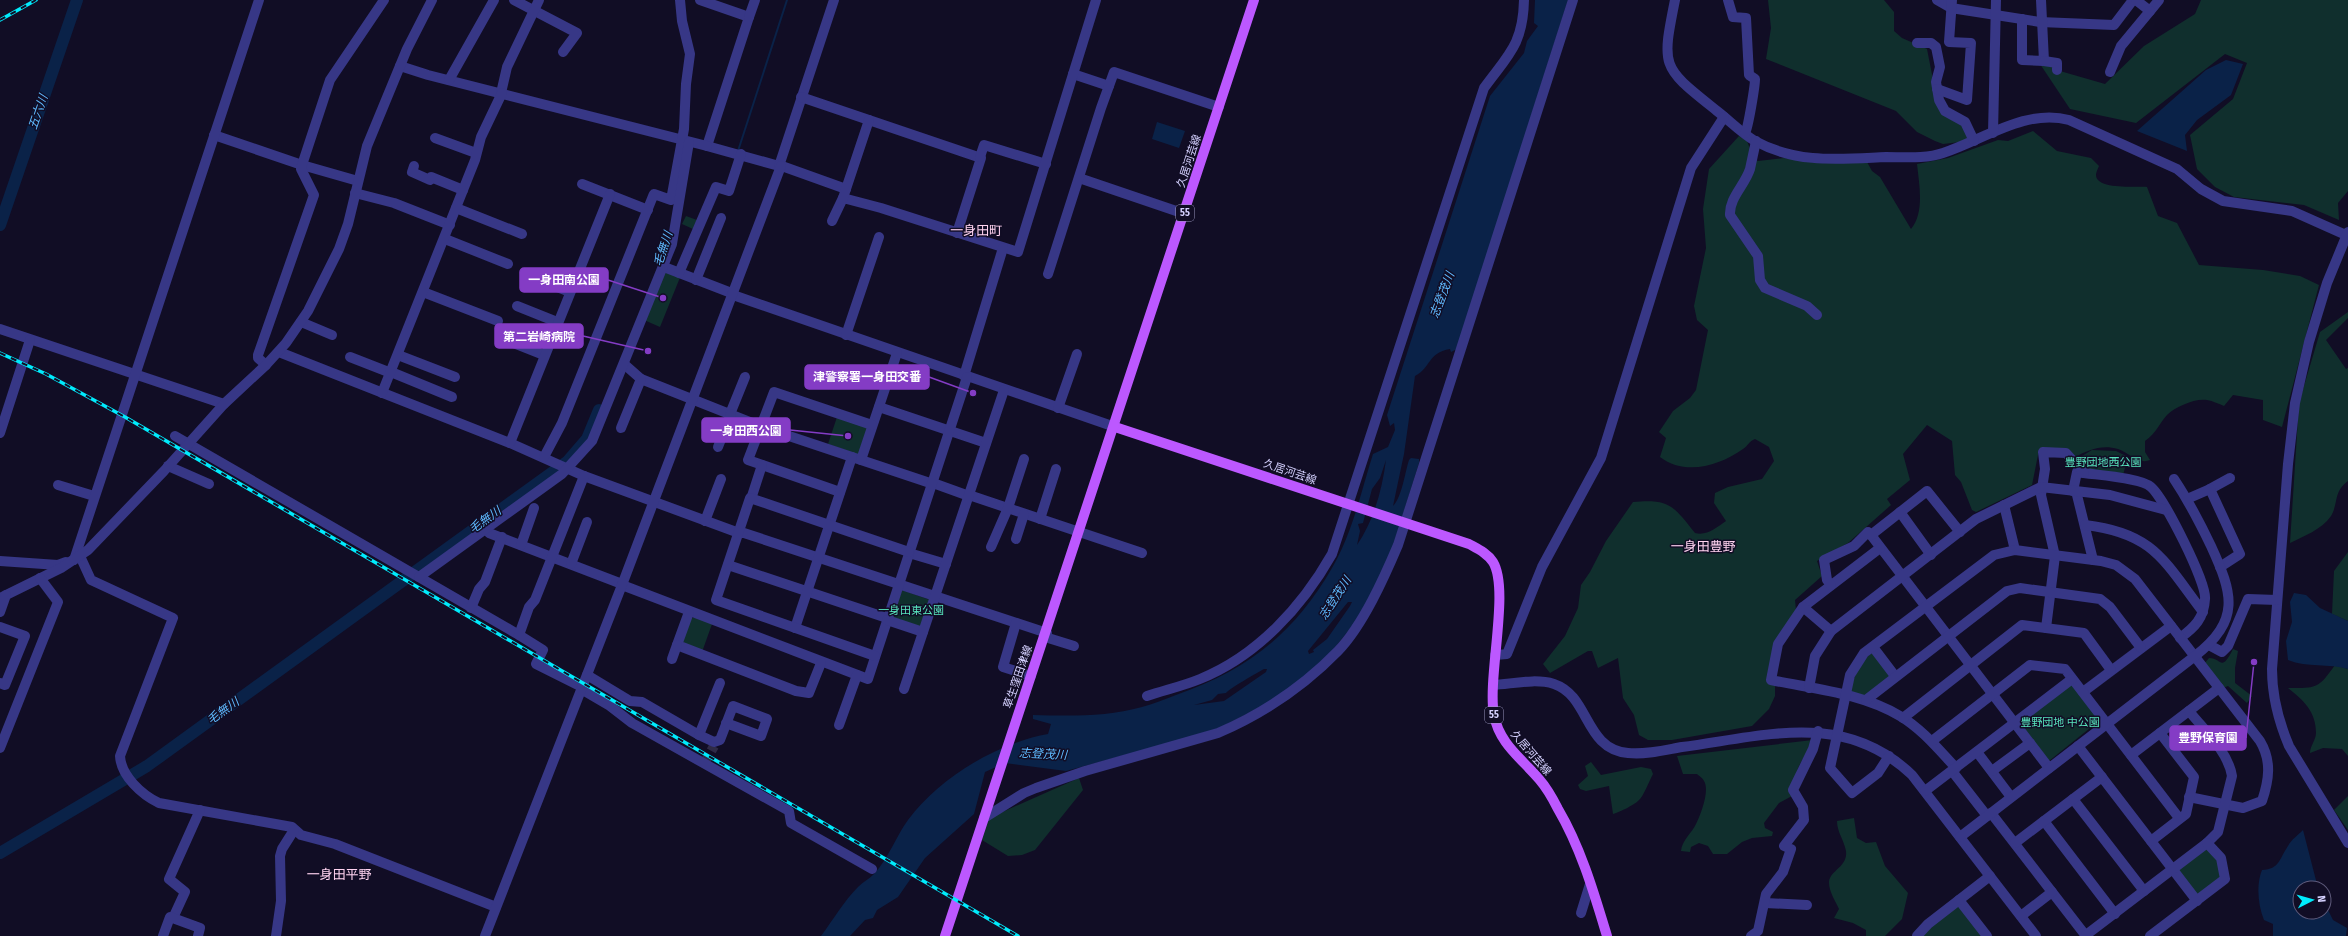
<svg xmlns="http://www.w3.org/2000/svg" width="2348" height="936" viewBox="0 0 2348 936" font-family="'Fira Sans Condensed','Noto Sans JP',sans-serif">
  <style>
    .green { fill: #102f2d }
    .water { fill: #0a2248; fill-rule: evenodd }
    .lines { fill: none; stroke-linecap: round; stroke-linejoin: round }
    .stream { stroke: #0a2248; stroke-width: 2 }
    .river { stroke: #0a2248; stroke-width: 12 }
    .minor-tunnel { stroke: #2e2a46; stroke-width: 10; stroke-dasharray: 10 5; stroke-linecap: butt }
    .minor { stroke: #373786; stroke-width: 10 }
    .major { stroke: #bc58ff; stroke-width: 10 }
    .rail-casing { stroke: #00ebfc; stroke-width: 3.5 }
    .rail { stroke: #110d25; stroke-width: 2; stroke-dasharray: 6; stroke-linecap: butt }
    .labels { text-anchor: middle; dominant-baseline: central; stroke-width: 3; stroke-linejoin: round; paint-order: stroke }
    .shield { fill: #110d25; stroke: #9a96be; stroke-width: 1 }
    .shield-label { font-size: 10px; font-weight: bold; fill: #d5d1ff }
    .street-label { font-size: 11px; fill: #d5d1ff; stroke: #110d25 }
    .park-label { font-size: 11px; fill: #58e4bd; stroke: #110d25 }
    .water-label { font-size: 12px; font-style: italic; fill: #5fbaff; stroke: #110d25 }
    .quarter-label { font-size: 13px; fill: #ffd3f0; stroke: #110d25 }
    .leader { fill: none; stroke: #843cc5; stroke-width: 1.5 }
    .callout-dot { fill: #843cc5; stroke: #110d25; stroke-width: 1.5 }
    .callout { fill: #843cc5; stroke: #843cc5; stroke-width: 1.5 }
    .callout-label { font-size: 12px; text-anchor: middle; font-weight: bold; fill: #fff }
  </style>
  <rect width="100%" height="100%" fill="#110d25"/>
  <g class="green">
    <path d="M 1768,0 L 1884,0 L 1894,12 L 1894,31 L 1902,38 L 1927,49 L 1937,100 L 1961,123 L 1968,139 L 1960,142 L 1943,144 L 1935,141 L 1917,132 L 1896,111 L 1766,59 L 1771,28 Z"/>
    <path d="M 2201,0 L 2348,0 L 2348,191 L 2338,203 L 2339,220 L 2304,205 L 2234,197 L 2215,187 L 2197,169 L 2190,135 L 2233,99 L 2247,63 L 2225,54 L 2136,123 L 2070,109 L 2040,64 L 2054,66 L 2060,71 L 2105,84 L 2144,46 L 2195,14 Z"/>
    <path d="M 2033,131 L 2057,151 L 2091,158 L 2099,166 C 2098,168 2096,173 2096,175 C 2096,190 2137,186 2147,187 L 2158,216 L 2177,223 L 2199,265 L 2263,270 L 2300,276 L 2319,285 L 2282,427 L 2263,420 L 2263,400 L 2233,395 L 2224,406 C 2219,404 2213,401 2207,400 C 2195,398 2175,407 2167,415 C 2159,424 2157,432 2145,441 L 2145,452 L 2150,460 C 2139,465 2128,452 2118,449 C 2102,444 2088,450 2075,457 L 2066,448 L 2039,450 L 2032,485 L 1976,512 L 1972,510 L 1961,482 L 1955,475 L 1952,441 L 1927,425 L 1903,454 L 1910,480 L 1887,499 L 1891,505 L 1848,543 L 1817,561 L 1822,576 L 1795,600 L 1796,610 L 1768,683 L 1775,686 L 1775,696 L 1769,709 L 1752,726 L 1672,740 L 1648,740 L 1639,735 L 1634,715 L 1623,698 L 1618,658 L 1598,668 L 1592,651 L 1588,651 L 1550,673 L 1543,664 L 1565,636 L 1578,608 L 1581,585 L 1590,572 L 1606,541 L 1633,502 C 1669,499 1673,505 1695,533 C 1707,536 1716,528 1726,521 L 1714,503 L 1715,493 L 1728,487 L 1762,479 L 1774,461 L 1769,447 L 1755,439 C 1749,441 1748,446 1743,449 C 1719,466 1685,476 1660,457 L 1666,438 L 1659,432 L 1673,411 L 1690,398 L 1696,390 L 1708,330 L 1697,320 L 1694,306 L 1706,248 L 1703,209 L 1709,169 L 1739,136 L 1747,141 L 1754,159 L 1758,161 L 1784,158 L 1819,162 L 1867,162 L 1872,171 L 1880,177 L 1911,229 C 1925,212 1919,184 1917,164 L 1948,158 L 1998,140 L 2008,141 Z"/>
    <path d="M 686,216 L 697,220 L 693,229 L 682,224 Z"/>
    <path d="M 665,269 L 681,275 L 660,327 L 644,320 Z"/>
    <path d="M 2348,312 L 2348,318 L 2326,340 L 2346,369 L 2348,368 L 2348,481 C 2333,492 2339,502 2331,516 C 2321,530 2304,536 2290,543 L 2299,403 L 2320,332 Z"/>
    <path d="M 837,417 L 868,426 L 860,455 L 828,444 Z"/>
    <path d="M 2092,450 L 2116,451 L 2128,457 L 2123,475 L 2086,469 L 2077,459 Z"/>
    <path d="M 2348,552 L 2348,621 L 2332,614 L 2334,571 Z"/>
    <path d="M 902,590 L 930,600 L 923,628 L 892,620 Z"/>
    <path d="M 695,617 L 712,624 L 702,652 L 685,645 L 682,640 L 690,619 Z"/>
    <path d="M 2233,649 L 2238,651 L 2235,668 L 2235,683 L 2252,696 L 2247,703 L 2228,686 L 2223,688 L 2204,664 L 2209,658 C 2222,658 2221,673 2233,649 Z"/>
    <path d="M 1874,651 L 1892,675 L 1865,697 L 1850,691 C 1854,676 1860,661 1874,651 Z"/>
    <path d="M 2335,665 L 2348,669 L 2348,756 L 2342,749 L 2323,748 L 2310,753 C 2310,746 2316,740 2316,733 C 2316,711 2303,700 2288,688 C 2317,688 2318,689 2335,665 Z"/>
    <path d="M 2069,684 L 2074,684 L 2100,720 L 2049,761 L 2020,723 Z"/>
    <path d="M 1813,740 L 1812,749 C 1797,762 1794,778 1792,796 L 1779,803 L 1764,823 L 1765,828 L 1773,832 L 1772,836 L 1752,838 L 1742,842 L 1727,854 L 1713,854 L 1708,846 L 1699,843 L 1691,847 L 1690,852 L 1681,851 C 1682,840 1692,833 1696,824 C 1701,814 1710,790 1704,781 C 1703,778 1699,776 1697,774 L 1683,774 L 1677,756 Z"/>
    <path d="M 1591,762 L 1601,775 L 1641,767 L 1651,769 L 1653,774 C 1649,781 1644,796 1638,801 C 1634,805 1618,813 1613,814 L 1609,786 L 1586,791 L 1580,789 L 1578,785 L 1588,776 L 1585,766 Z"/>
    <path d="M 1079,778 L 1083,790 L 1035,850 L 1022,855 L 1008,856 L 982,840 L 989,818 Z"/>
    <path d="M 2348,796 L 2348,830 L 2334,810 Z"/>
    <path d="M 1854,818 L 1857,838 L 1866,843 L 1876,842 L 1885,866 L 1908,893 L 1902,919 L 1885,936 L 1866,936 L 1866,930 L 1853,923 L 1834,918 L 1839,909 C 1835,900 1829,892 1829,882 C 1830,870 1848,867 1846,851 C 1844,840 1837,832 1837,821 Z"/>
    <path d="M 2206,847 L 2218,859 L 2222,877 L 2200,895 L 2196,894 L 2178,870 Z"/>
    <path d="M 1958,904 L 1983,936 L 1921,936 Z"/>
  </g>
  <g class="water">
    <path d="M 1535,0 L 1568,0 L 1457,349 L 1451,352 L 1450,349 C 1427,353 1432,367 1415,376 L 1404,454 L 1393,506 C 1402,497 1405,472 1409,460 L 1411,458 L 1419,459 L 1419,463 L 1393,546 L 1380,580 L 1357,620 L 1332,651 L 1285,694 L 1214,731 L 1066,771 L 1005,763 L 985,772 L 974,814 L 925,858 L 898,897 L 877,910 L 873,918 L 865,920 L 850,936 L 821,936 C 833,920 844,901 858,887 C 863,882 869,879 874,874 C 889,858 896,836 908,820 C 939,778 997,743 1048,734 L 1051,724 L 1033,719 L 1033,715 C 1069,716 1107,717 1142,707 C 1153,704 1165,699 1176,695 C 1247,670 1294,634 1332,568 C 1352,534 1361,492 1373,454 L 1388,447 L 1395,430 L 1394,423 L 1390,426 L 1387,415 L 1490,96 L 1524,53 L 1527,41 L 1538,26 L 1534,23 ZM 1386,460 C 1382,490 1374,520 1357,545 L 1360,531 L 1358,524 L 1363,523 L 1372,489 L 1380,478 ZM 1348,602 L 1352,602 L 1350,606 L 1327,639 L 1313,650 L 1314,652 L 1309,654 L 1308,651 ZM 1264,669 L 1267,669 L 1266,672 L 1224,701 L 1194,705 L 1212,700 L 1218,694 L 1226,693 C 1230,688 1257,673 1264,669 Z"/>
    <path d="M 2226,60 L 2243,64 L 2231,95 L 2197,120 L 2185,135 L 2187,151 L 2137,131 L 2206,70 Z"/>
    <path d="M 1157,122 L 1185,131 L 1179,148 L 1152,139 Z"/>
    <path d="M 2294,593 L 2306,595 L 2320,608 L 2348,621 L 2348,669 C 2329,663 2307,668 2288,660 L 2286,641 L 2292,622 L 2290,602 Z"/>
    <path d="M 2303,830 L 2318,888 L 2300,888 L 2300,912 L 2324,912 L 2324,902 L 2333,920 L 2347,928 L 2346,936 L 2273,936 L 2273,924 L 2264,920 C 2258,905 2256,885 2262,870 C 2280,869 2279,859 2288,846 C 2291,840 2298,835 2303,830 Z"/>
  </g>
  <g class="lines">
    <path class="stream" d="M 738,151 L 787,0"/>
    <g class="river">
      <path d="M 0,225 L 77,0"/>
      <path d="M 0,853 L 147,766 L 568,461 L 587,439 L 599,410"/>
    </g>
    <path class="minor-tunnel" d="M 704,764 L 714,746"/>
    <g class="minor">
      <path d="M 514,0 L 577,33 L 563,52"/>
      <path d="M 700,0 L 749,17 L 707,146 L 779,166 L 834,0"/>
      <path d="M 1675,0 C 1661,69 1662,67 1717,111 C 1730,121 1741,133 1755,141 C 1797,164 1840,159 1886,157 C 1904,157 1926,159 1943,153 C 1983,140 2026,108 2069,120 L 2177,169 L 2201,189 L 2223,201 L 2292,211 L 2348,236"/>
      <path d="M 1728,0 L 1733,17 L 1746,18 L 1749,75 L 1755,79 C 1755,86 1748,129 1745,133"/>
      <path d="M 1937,0 L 1951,8 L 2040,22 L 2114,25 L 2133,0"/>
      <path d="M 2136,0 L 2150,11 L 2159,0"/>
      <path d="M 749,17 L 755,0"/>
      <path d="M 2022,19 L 2022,60 L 2044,61 L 2041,0"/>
      <path d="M 1917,43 L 1931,43 L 1936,47 L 1940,67 L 1936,82 L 1939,100 L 1945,111 L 1965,122 L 1974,141"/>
      <path d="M 2044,61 L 2057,63 L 2057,70"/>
      <path d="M 400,66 L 428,75 L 707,146"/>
      <path d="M 2110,72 L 2121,46 L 2150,11"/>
      <path d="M 1073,74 L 1109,86"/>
      <path d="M 449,80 L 494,0"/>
      <path d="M 1937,89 L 1967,100 L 1971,43 L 1949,42 L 1952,0"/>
      <path d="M 501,93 L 507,67 L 539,0"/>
      <path d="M 801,97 L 981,158 L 957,233"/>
      <path d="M 1993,133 L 1996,0"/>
      <path d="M 214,135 L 302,165 L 358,181"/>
      <path d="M 435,138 L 476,153"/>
      <path d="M 1756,141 C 1754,150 1752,160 1750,169 C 1745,185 1729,198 1730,215 L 1758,256 L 1760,280 L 1765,288 L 1807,306 L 1817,315"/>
      <path d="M 980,157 L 984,145 L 1046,164"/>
      <path d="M 779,165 L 846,189"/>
      <path d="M 414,166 L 412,172 L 430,180 L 431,177 L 463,190"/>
      <path d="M 1079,178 L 1185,214"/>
      <path d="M 582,184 L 648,210"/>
      <path d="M 355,193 L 394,203 L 450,225"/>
      <path d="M 843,198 L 881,208 L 1018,252 L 1096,0"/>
      <path d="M 456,208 L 522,234"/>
      <path d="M 832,221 L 843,198 L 869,120"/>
      <path d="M 2348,232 L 2327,283 L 2309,342 L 2295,403 L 2288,464 L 2272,669 C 2272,696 2278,720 2289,746 L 2348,843"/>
      <path d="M 445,239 L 508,264"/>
      <path d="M 664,267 L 734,294"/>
      <path d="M 679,273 L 716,187 L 729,191 L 741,154"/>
      <path d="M 525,274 L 570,292"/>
      <path d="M 1048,274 L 1101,108 L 1114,72 L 1219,107"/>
      <path d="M 696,280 L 721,218"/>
      <path d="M 423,292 L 498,321"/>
      <path d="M 733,295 L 1115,427"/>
      <path d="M 517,306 L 557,322"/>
      <path d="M 301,322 L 332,335"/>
      <path d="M 0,329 L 224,404"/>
      <path d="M 846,335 L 879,237"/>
      <path d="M 503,339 L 544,355"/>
      <path d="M 279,352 L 510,443 L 584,476 L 739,533 L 744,533 L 1047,633"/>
      <path d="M 398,355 L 455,377"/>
      <path d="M 350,357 L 391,373"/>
      <path d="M 624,364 L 641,379 L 765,428 L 933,484"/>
      <path d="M 266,365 L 258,358 L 258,355 L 314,195 L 301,169 L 302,165 L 330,80 L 384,0"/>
      <path d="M 391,372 L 452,397"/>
      <path d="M 964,376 L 1003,248"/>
      <path d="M 382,393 L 475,160 L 481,137 L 502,93"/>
      <path d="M 879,407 L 986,443"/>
      <path d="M 1058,408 L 1077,354"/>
      <path d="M 730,414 L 745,377"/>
      <path d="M 621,428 L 641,379"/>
      <path d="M 0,433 L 30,340"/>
      <path d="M 175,436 L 519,635"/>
      <path d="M 510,443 L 610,194"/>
      <path d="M 718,447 L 731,414"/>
      <path d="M 544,457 L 562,423 L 653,196 L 654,194 L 671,200 L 684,129 L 686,84 L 690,54 L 682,21 L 680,0"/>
      <path d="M 861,460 L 897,353"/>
      <path d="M 168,466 L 209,484"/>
      <path d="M 933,483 L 969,496"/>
      <path d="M 58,485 L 94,496"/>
      <path d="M 2210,489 L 2230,478"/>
      <path d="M 2073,491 L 2077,472 C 2093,475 2140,477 2151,487 C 2164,498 2207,583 2205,599 C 2204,618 2195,627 2180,638"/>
      <path d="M 2076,491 L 2093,560"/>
      <path d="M 840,492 L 748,460 L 774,392 L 872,425"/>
      <path d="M 969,495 L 1142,553"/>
      <path d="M 751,499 L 762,465"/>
      <path d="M 2187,499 L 2210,489 L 2240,554 L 2220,567"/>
      <path d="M 2004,505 L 2015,550"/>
      <path d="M 1900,512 L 1931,555"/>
      <path d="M 1040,519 L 1056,469"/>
      <path d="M 705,521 L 721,479"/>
      <path d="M 2085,525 C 2154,533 2164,561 2203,612"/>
      <path d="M 489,533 L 622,584"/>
      <path d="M 1871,535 L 2049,768"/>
      <path d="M 1016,539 L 1024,514"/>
      <path d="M 521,545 L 534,508"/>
      <path d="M 991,547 L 1008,508 L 1024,459"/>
      <path d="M 1880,548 L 1803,607 L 1778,644 L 1771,680 C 1814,689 1862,693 1900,716 C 1922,729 1939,750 1956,768"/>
      <path d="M 909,553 L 946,564"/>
      <path d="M 80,556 L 91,580 L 173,618 L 120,756 C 121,776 142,795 159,803 L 292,827 L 301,835 L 335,844 L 496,907"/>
      <path d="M 74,560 L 259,0"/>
      <path d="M 0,561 L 58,565 L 66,562"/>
      <path d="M 571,564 L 587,522"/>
      <path d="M 728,565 L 887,618"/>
      <path d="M 419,577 L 562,474 L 592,441 L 672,244 L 689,142"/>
      <path d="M 622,585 L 868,679 L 967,377"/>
      <path d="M 1831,585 L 1827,580 L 1824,560 L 1854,546 L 1868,532 L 1871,535 L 1927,491 L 1960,532"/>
      <path d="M 0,598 L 61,568 L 88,550 L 164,471 L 224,404 L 266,365 L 286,343 L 308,311 L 339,249 L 348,224 L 367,146 L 407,49 L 432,0"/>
      <path d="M 1803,607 L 1831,631"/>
      <path d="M 471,608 L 479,589 L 485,582 L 502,537"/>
      <path d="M 0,612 L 6,595"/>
      <path d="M 689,612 L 677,645 L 796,691 L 809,693 L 821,663"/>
      <path d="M 887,620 L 923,632"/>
      <path d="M 1016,623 L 1003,667 L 1031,676"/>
      <path d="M 0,627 L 25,636 L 5,685 L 0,683"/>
      <path d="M 795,628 L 852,457"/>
      <path d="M 2046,628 L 2055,556 L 2041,495 L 2045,469 L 2043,452 L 2066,453 L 2084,473"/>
      <path d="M 1045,637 L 1074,646"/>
      <path d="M 2209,645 L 2222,652 L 2228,646 L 2248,599 L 2277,600"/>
      <path d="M 1873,647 L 1895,676"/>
      <path d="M 1495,655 L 1507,654 L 1542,567 L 1601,458 L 1691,168 L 1724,117"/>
      <path d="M 875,656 L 716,600 L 750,498 L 909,552"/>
      <path d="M 672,659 L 677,645"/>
      <path d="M 587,675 L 630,701 L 642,702 L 699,735 L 720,683"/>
      <path d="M 1493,685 C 1512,684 1535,678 1554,684 C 1590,696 1584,749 1628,753 C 1646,755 1665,750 1682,747 C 1766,736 1844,710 1912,775 L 2036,936"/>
      <path d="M 582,687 L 536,664 L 543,650 L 519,635 L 529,607 L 535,600 L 584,476"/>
      <path d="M 1809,688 L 1815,656 L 1831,631 L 1976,519 L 2041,487 L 2110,495 L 2166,510"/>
      <path d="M 581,689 L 610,706 L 632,723 L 789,811 L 791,823 L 872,869"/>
      <path d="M 904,689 L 1004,390"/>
      <path d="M 2083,692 L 2171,626"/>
      <path d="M 1147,696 C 1165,690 1183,686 1200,679 C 1257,656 1302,607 1332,554 L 1484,88 C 1508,55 1523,45 1524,0"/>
      <path d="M 1866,700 L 2007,591 L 2020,588 L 2100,599 L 2110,607 L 2141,648"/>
      <path d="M 1903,718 L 2022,625 L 2084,633 L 2111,670"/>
      <path d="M 839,725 L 857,675"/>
      <path d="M 699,735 L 714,742 L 720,740 L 733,706 L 767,719 L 761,736 L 726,723"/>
      <path d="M 1932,741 L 2030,665 L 2065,669 L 2179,818"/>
      <path d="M 2078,746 L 2197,901"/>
      <path d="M 0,748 L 58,602 L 40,578"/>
      <path d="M 1977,752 L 2011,797"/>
      <path d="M 2131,755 L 2219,688"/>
      <path d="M 1889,756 L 1878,773 L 1852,793 L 1830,768 L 1850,675 L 1864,653 L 1994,555 L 2015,550 L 2101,561 L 2116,565 L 2135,579 L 2260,741 C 2272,761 2269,780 2262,801 L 2243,808 L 2189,797"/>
      <path d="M 1952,771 L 1987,816"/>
      <path d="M 1992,771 L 2030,743"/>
      <path d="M 1925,791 L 2072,679"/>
      <path d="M 2073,799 L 2144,891"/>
      <path d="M 1991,813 L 2086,936"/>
      <path d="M 984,818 L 1024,793 L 1036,788 L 1085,771 L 1218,733 C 1262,714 1304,686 1338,651 C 1363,625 1384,578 1398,545 L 1573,0"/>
      <path d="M 2044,821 L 2115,914"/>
      <path d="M 1960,837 L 2195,656 C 2241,620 2233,594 2211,546 C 2200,523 2188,500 2174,479"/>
      <path d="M 2151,841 L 2186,814 L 2194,777 L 2160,733"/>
      <path d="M 2015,843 L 2102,777"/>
      <path d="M 1959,900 L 1987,936"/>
      <path d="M 1765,903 L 1807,905"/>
      <path d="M 1581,913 L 1590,884"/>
      <path d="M 2021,916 L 2052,892"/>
      <path d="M 173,918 L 185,892 L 169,879 L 200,810"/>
      <path d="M 2086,935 L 2207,843 L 2218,832 L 2232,776 C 2228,751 2204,730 2189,711"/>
      <path d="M 163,936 L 170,917 L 200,928 L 198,936"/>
      <path d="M 276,936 L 281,901 L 280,856 L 282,849 L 294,830"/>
      <path d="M 485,936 L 622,585 L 781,166"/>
      <path d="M 1751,936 L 1758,931 L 1766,894 L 1783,872 L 1791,849 L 1784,846 L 1804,820 L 1803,807 L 1793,790 L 1813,749 L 1818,731"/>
      <path d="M 1917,936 L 1928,924 L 1990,876"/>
      <path d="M 2150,936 L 2225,879 L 2221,858 L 2207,843"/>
    </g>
    <g class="major">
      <path d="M 1115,427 L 1469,544 C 1478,549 1487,553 1493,562 C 1510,590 1487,678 1494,715 C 1499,743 1521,758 1539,779 C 1546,787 1553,799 1558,809 C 1581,848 1594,893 1607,936"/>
      <path d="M 945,936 L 1254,0"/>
    </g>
    <defs>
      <g id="rail">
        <path d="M 0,20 L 36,0"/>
        <path d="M 0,353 L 46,374 L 125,417 L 1018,936"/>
      </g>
    </defs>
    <use href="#rail" class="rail-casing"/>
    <use href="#rail" class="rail"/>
  </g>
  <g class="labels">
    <g class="shield">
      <rect x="1176" y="205" width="18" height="16" rx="3"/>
      <rect x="1485" y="707" width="18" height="16" rx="3"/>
    </g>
    <g class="shield-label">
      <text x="1185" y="213">55</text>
      <text x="1494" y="715">55</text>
    </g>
    <g class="street-label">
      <text transform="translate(1189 161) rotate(-72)">久居河芸線</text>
      <text transform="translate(1290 472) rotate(19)">久居河芸線</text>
      <text transform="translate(1018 677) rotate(-71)">草生窪田津線</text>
      <text transform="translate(1531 753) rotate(49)">久居河芸線</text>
    </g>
    <g class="park-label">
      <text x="2103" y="462">豊野団地西公園</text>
      <text x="911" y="610">一身田東公園</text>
      <text x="2060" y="722">豊野団地 中公園</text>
    </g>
    <g class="water-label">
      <text transform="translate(38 112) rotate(-71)">五六川</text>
      <text transform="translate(663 249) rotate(-72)">毛無川</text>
      <text transform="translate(1442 295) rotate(-69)">志登茂川</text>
      <text transform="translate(485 520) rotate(-36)">毛無川</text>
      <text transform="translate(1335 598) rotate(-57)">志登茂川</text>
      <text transform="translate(223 711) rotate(-36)">毛無川</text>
      <text transform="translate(1043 754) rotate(3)">志登茂川</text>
    </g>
    <g class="quarter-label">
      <text x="976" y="230">一身田町</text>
      <text x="1703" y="546">一身田豊野</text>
      <text x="339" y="874">一身田平野</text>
    </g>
  </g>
  <path class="leader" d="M663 298L608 280M648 351L583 336M973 393L929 377M848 436L790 430M2254 662L2246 738"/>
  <g class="callout-dot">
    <circle cx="663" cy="298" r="4"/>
    <circle cx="648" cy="351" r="4"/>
    <circle cx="973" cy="393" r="4"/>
    <circle cx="848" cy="436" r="4"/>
    <circle cx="2254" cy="662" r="4"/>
  </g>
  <g class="callout">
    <rect x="520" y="268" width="88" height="24" rx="4"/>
    <rect x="495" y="324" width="88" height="24" rx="4"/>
    <rect x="805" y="365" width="124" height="24" rx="4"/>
    <rect x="702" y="418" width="88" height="24" rx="4"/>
    <rect x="2170" y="726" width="76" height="24" rx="4"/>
  </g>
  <g class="callout-label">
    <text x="564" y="284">一身田南公園</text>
    <text x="539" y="341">第二岩崎病院</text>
    <text x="867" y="381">津警察署一身田交番</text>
    <text x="746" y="435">一身田西公園</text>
    <text x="2208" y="742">豊野保育園</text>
  </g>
  <g transform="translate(2312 900) rotate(84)"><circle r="19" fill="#110d25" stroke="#5f5b7c"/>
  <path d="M0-3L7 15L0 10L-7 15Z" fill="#00ebfc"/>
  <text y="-6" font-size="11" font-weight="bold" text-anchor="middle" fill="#d5d1ff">N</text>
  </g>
</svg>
